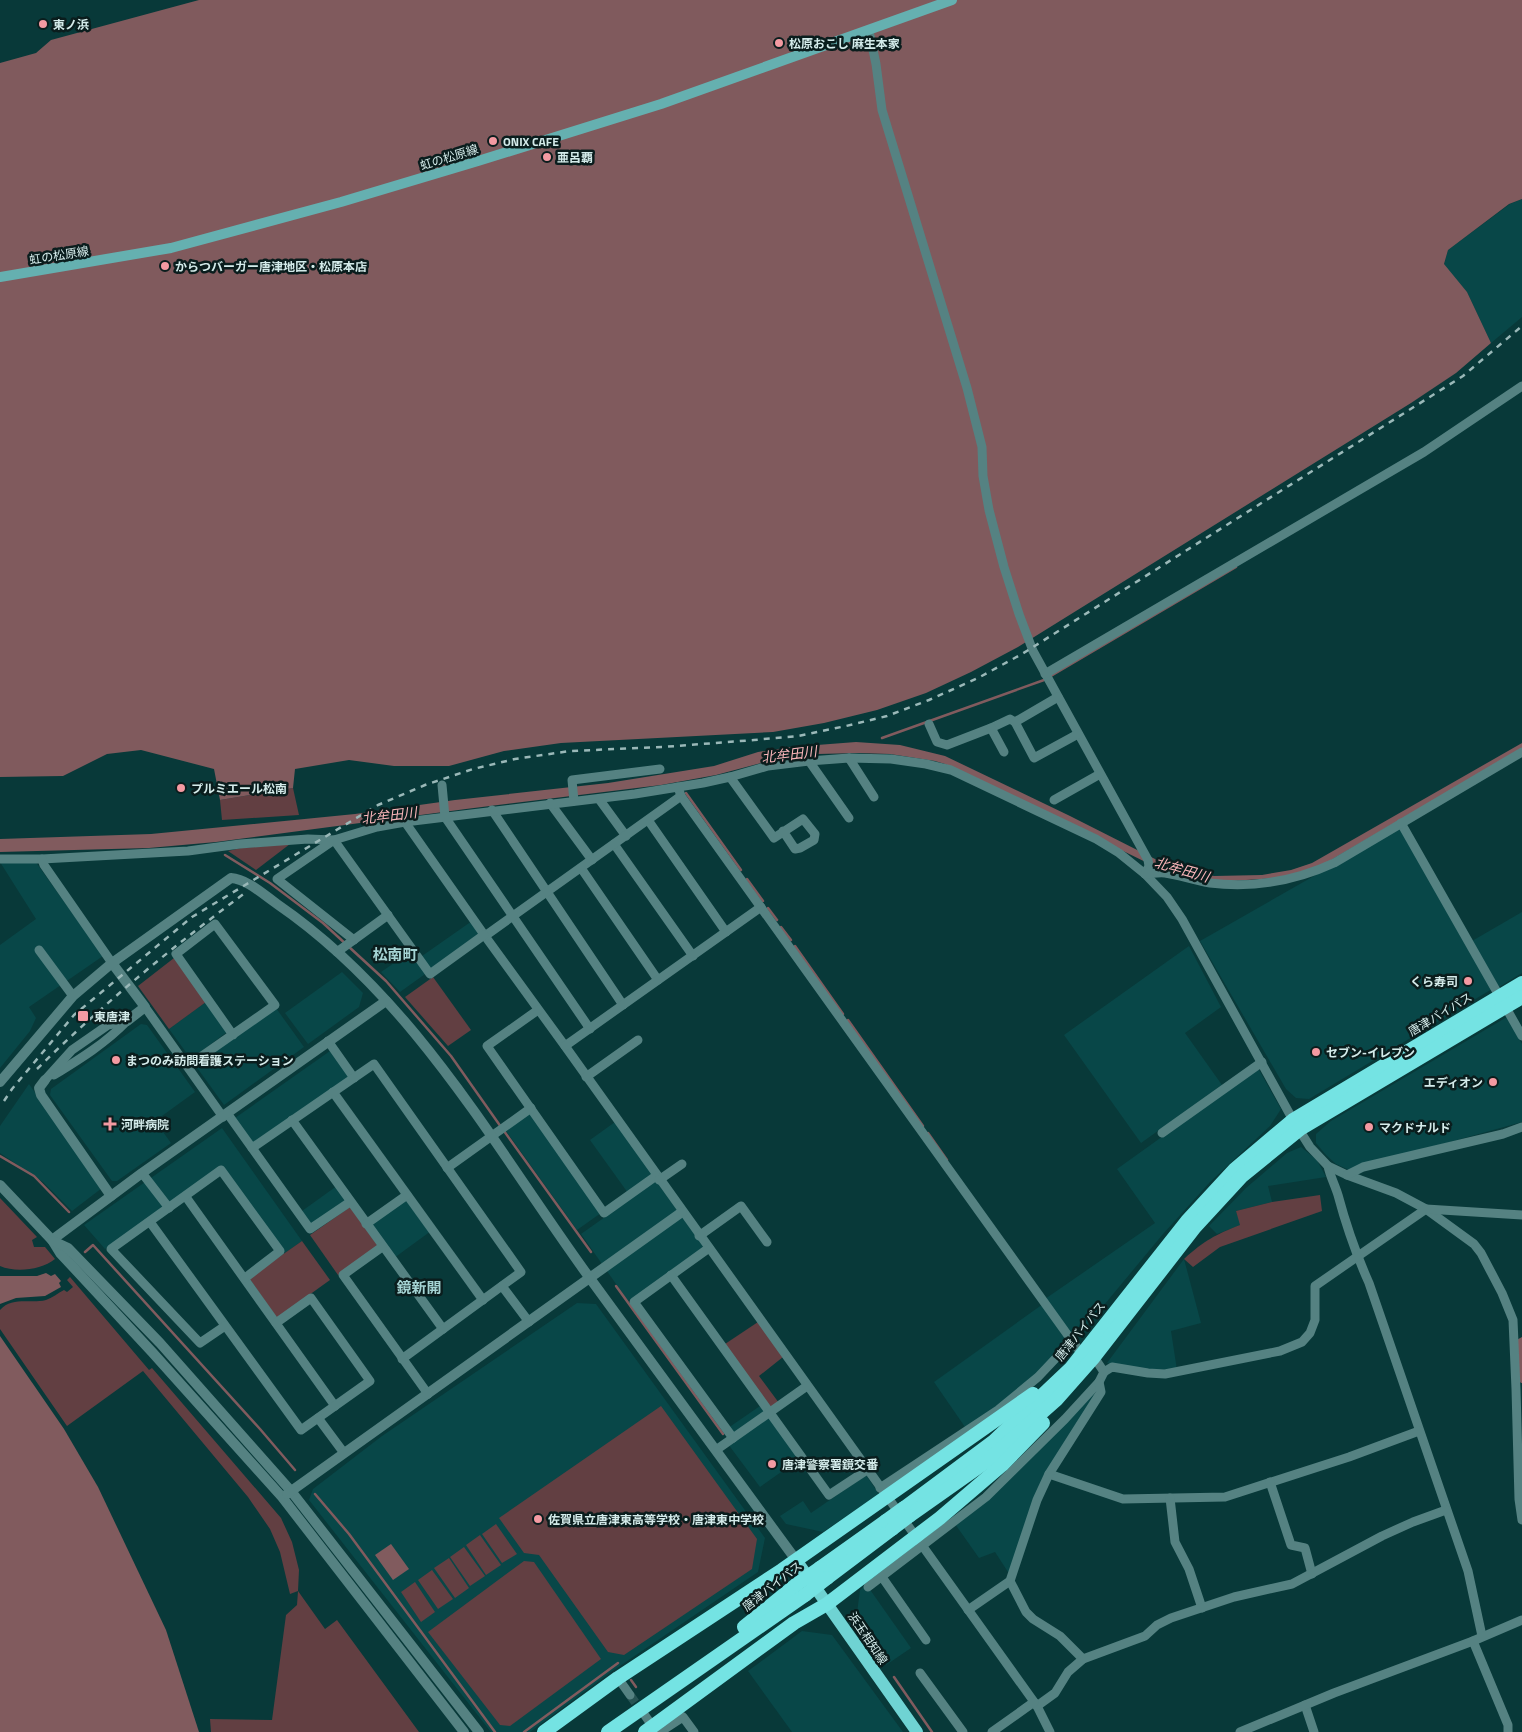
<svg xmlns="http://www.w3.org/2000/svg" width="1522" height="1732" viewBox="0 0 1522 1732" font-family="'Titillium Web','Noto Sans JP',sans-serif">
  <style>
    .built { fill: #084748 }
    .green { fill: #623f42 }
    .forest { fill: #805a5d }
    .water { fill: #815b5e }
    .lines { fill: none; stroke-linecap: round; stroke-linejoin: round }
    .stream { stroke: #815b5e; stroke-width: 2.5 }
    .minor-tunnel { stroke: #275454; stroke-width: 9; stroke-dasharray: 9 4.5; stroke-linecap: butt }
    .minor { stroke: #558282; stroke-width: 9 }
    .tertiary { stroke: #558282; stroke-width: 10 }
    .secondary { stroke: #65b0b0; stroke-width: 10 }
    .primary { stroke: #6fd3d3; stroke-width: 12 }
    .trunk { stroke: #74e3e3; stroke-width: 14 }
    .rail { stroke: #9ab8b8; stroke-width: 2.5; stroke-dasharray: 6 6; stroke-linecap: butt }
    .trunk-bridge { stroke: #74e3e3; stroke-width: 14 }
    .poi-dot { fill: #f49aa2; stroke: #0a1d1d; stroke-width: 2 }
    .labels { text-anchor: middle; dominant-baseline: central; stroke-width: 5; stroke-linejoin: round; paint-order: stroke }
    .poi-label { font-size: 12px; font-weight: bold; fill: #d4ebea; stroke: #0a1d1d; text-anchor: start }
    .street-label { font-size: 12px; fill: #d4ebea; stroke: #0a1d1d }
    .water-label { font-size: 14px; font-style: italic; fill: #f9b5b9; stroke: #0a1d1d }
    .quarter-label { font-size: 15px; font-weight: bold; fill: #a5d4d4; stroke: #0a1d1d }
  </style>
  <rect width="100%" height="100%" fill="#083939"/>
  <g class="built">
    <path d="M 1522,199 L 1522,317 L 1491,343 L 1467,292 L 1444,265 L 1448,250 L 1510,204 Z"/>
    <path d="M 1400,827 L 1492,989 L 1309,1099 L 1296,1098 L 1286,1089 L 1200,941 Z"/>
    <path d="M 35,861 L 103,956 L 29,1007 L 36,1018 L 30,1031 L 0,1068 L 0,945 L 36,919 L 0,862 Z"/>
    <path d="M 1522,912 L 1522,973 L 1499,987 L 1472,941 Z"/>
    <path d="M 472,921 L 481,934 L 400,992 L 381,972 L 416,948 L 422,956 Z"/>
    <path d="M 1189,946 L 1221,1007 L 1185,1033 L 1222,1085 L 1141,1143 L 1064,1035 Z"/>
    <path d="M 342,972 L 363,993 L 359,1007 L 308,1044 L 285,1013 Z"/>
    <path d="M 206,1002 L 227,1032 L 191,1059 L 169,1029 Z"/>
    <path d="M 276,1008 L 304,1047 L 224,1105 L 195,1065 Z"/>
    <path d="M 1507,1017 L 1522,1044 L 1522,1122 L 1349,1170 L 1336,1164 L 1326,1155 L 1316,1143 L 1316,1134 L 1331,1121 Z"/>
    <path d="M 141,1024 L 147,1025 L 195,1092 L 155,1121 L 171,1143 L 117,1181 L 112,1181 L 50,1095 L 51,1089 Z"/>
    <path d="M 330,1051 L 349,1077 L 254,1145 L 235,1118 Z"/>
    <path d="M 1258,1068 L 1281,1109 L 1270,1126 L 1210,1182 L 1163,1234 L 1075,1340 L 1045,1299 L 1155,1223 L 1117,1169 Z"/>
    <path d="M 29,1084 L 102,1188 L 72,1211 L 43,1182 L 0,1153 L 0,1126 Z"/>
    <path d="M 530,1113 L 601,1213 L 577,1230 L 506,1131 Z"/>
    <path d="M 615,1122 L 653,1175 L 628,1193 L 590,1140 Z"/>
    <path d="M 222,1128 L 302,1241 L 285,1253 L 223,1166 L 105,1249 L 84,1225 Z"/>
    <path d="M 1301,1147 L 1317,1160 L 1326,1177 L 1268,1186 L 1272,1202 L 1236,1211 L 1241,1225 L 1217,1234 L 1209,1226 L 1246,1188 L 1287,1153 Z"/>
    <path d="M 656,1181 L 704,1247 L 628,1301 L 581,1234 Z"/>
    <path d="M 341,1183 L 351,1197 L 312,1225 L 302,1211 Z"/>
    <path d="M 407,1199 L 431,1231 L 394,1258 L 371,1225 Z"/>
    <path d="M 1184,1259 L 1201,1323 L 1171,1331 L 1177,1370 L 1162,1373 L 1107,1363 Z"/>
    <path d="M 577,1303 L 596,1304 L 765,1538 L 758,1572 L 611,1672 L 530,1732 L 491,1732 L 309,1500 L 313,1489 L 382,1436 Z"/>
    <path d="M 1043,1304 L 1069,1341 L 1035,1377 L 995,1408 L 965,1427 L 934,1382 Z"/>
    <path d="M 1095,1393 L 1094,1401 L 1042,1479 L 1010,1575 L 995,1552 L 979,1558 L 955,1524 L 988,1500 Z"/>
    <path d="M 766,1402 L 804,1456 L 760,1487 L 728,1444 L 728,1428 Z"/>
    <path d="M 866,1475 L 879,1494 L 823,1532 L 786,1524 L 780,1516 L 803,1501 L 811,1513 Z"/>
    <path d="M 866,1584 L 911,1648 L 886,1665 L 856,1621 L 860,1590 Z"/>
    <path d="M 802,1631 L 832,1635 L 903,1732 L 792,1732 L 748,1671 Z"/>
  </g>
  <g class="green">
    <path d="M 293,788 L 299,815 L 222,820 L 220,800 Z"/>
    <path d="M 290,844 L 256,870 L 228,851 L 241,848 Z"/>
    <path d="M 174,958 L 206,1002 L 169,1029 L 138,986 Z"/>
    <path d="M 433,977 L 471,1030 L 448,1046 L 405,997 Z"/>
    <path d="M 1320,1195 L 1322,1211 L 1220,1247 L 1193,1267 L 1184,1259 C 1205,1240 1215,1235 1240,1225 L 1236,1211 L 1272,1202 Z"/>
    <path d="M 0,1198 L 37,1237 L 32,1240 L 34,1247 L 45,1247 L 55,1259 C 41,1270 16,1273 0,1266 Z"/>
    <path d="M 350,1207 L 378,1246 L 338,1275 L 310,1235 Z"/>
    <path d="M 302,1241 L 330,1280 L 277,1318 L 249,1278 Z"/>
    <path d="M 70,1277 L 149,1370 L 152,1368 L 281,1518 L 292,1542 L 299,1570 L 298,1591 L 325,1629 L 337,1620 L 419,1732 L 211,1732 L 210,1719 L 272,1720 L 286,1615 L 297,1605 L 298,1591 L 290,1594 L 280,1552 L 270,1529 L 248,1497 L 143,1371 L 67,1426 L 0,1329 L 0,1310 C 12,1296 31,1304 46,1300 C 52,1298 58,1293 64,1290 L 67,1292 L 73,1287 L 67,1280 Z"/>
    <path d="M 758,1322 L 783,1357 L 759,1376 L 779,1403 L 770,1408 L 725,1344 Z"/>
    <path d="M 661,1406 L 757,1539 L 752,1569 L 624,1655 L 608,1652 L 539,1555 L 524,1553 L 499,1518 Z"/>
    <path d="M 496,1524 L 517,1554 L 502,1563 L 482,1534 Z"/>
    <path d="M 480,1535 L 501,1565 L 486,1575 L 466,1545 Z"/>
    <path d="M 464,1547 L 485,1576 L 470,1586 L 450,1557 Z"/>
    <path d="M 449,1558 L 469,1588 L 455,1598 L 434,1568 Z"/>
    <path d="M 524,1561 L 534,1562 L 601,1659 L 510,1726 L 500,1725 L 428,1632 Z"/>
    <path d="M 432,1570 L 453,1599 L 438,1609 L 418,1580 Z"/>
    <path d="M 415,1582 L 435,1612 L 421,1622 L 401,1592 Z"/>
  </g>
  <g class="forest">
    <path d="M 199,0 L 1522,0 L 1522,199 L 1509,204 L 1448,250 L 1444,264 L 1467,292 L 1491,343 L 1456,373 L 1411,403 L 1018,647 L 971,672 L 926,693 L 877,710 L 824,723 L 773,732 L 561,743 L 504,751 L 449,766 L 394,766 L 349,760 L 295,769 L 293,788 L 220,800 L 214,769 L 141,750 L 107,754 L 63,776 L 0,777 L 0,63 L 36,53 L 51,40 Z"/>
    <path d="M 1522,1337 L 1522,1383 L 1521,1383 L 1514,1375 L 1513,1342 Z"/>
  </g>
  <g class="water">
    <path d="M 856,742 L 900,745 L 945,756 L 1070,816 L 1157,860 L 1184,869 L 1214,876 L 1262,875 L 1291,870 L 1312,863 L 1522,743 L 1522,748 L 1429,803 L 1319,867 L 1277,878 L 1217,882 L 1162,870 L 945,764 L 935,761 L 890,754 L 859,753 L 818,754 L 773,760 L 716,775 L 661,785 L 466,809 L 216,842 L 149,848 L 0,852 L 0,839 L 151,834 L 355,814 L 455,800 L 608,783 L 714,766 L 758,752 L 791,747 Z"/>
    <path d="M 46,1273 L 51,1276 L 55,1274 L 61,1281 L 59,1283 L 61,1287 L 45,1296 L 16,1298 L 0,1304 L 0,1276 L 37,1276 Z"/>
    <path d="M 0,1336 L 64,1429 L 98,1487 L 166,1630 L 199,1732 L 0,1732 Z"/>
    <path d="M 391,1544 L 409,1569 L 393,1580 L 375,1555 Z"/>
  </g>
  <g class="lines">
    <g class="stream">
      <path d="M 882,738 L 1044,680 L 1236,567"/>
      <path d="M 686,793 L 741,870"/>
      <path d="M 225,855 L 270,883 L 323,923 L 386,981 L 451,1056 L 501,1127"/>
      <path d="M 747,879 L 763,901"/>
      <path d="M 768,908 L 777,920"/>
      <path d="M 781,927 L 791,940"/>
      <path d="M 795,946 L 843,1014"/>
      <path d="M 848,1020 L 923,1126"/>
      <path d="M 504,1131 L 591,1252"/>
      <path d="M 928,1133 L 947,1160"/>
      <path d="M 0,1156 L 34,1176 L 69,1212"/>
      <path d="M 85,1252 L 93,1245 L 260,1429 L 295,1470"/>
      <path d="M 616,1286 L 723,1434"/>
      <path d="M 315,1494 L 349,1534 L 495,1732"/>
      <path d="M 894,1677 L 932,1732"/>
      <path d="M 631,1680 L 636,1687"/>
      <path d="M 524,1732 L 618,1663"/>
    </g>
    <path class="minor-tunnel" d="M 630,1695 L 643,1713"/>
    <g class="minor">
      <path d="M 869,31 L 876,64 L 882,110 L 967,388 L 982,447 L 983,476 L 989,510 L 1004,567 L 1019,614 L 1033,651 L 1148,860 L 1149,866 L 1145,874"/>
      <path d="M 1045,674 L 1424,452 L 1522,386"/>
      <path d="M 1015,722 L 1034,758 L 1078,734"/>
      <path d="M 929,724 L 937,742 L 947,745 L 991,728 L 1010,719 L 1015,722 L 1058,697"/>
      <path d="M 991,728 L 1004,752"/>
      <path d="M 849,758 L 874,797"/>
      <path d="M 809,761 L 849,818"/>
      <path d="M 730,777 L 774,838 L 803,819 L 815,834 L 814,840 L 800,848 L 795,849 L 783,831"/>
      <path d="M 442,785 L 445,817 L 590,1029"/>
      <path d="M 678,787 L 681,796 L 1072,1341 L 1082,1354"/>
      <path d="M 599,799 L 626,836"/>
      <path d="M 1054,800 L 1100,774"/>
      <path d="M 574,801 L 572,780 L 660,769"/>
      <path d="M 550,803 L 592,860"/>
      <path d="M 492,810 L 623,1005"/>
      <path d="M 648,820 L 726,932"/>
      <path d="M 405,822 L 485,936 L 565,1046 L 1037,1706 L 1050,1732"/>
      <path d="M 1401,823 L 1522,1036"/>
      <path d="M 614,844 L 693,956"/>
      <path d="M 0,859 L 42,859 L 188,851 L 240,844 L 308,839 L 334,840 L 377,827 L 405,822 L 635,794 L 703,783 L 730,777 L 768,766 L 809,761 L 849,758 L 891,759 L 926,764 L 951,770 L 1096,839 L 1119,853 L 1145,874 L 1167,897 L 1182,919 L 1293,1120 L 1310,1147 L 1328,1166 L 1347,1175 L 1396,1193 L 1426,1209 L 1474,1244 L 1481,1253 L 1502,1293 L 1513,1320 L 1516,1389 L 1519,1499 L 1522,1520"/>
      <path d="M 42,859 L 44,865 L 112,963"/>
      <path d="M 581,868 L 658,980"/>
      <path d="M 1145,874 C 1152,874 1158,872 1165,873 C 1180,875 1195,881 1210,883 C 1252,888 1295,881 1334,863 L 1522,752"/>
      <path d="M 485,936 L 681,796"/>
      <path d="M 354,940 L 277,879 L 334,840 L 430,974 L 484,935"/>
      <path d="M 39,950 L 73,996"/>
      <path d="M 337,952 L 388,915"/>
      <path d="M 145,1007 L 223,1117"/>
      <path d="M 538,1010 L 487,1046 L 604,1213 L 656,1176"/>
      <path d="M 328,1041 L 354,1078"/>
      <path d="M 565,1046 L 761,907"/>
      <path d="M 188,1066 L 192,1063 L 275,1005 L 215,924 L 176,954 L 233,1035"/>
      <path d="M 54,1075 C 80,1059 106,1043 127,1021"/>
      <path d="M 586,1077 L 638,1040"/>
      <path d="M 45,1080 L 72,1050 L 108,1025 L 127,1021"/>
      <path d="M 333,1092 L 483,1300"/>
      <path d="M 227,1113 L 310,1229 L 350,1202"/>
      <path d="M 292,1120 L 443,1329"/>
      <path d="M 1162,1133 L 1262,1062"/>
      <path d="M 252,1148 L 374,1064 L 521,1272 L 402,1359"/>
      <path d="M 1328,1166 C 1330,1176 1335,1185 1338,1195 C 1346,1225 1356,1254 1369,1283 L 1468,1571 L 1482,1636"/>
      <path d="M 447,1168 L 531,1108"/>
      <path d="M 142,1173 L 169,1208"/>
      <path d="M 1347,1175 L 1363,1167 L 1503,1134 L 1522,1127"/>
      <path d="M 659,1180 L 682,1164"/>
      <path d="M 186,1197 L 335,1406"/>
      <path d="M 150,1222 L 301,1430 L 370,1381 L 311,1298 L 276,1323"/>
      <path d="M 366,1224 L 407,1195"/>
      <path d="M 699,1236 L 741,1206 L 767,1242"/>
      <path d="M 382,1247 L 343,1275 L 428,1394"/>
      <path d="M 709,1248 L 634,1302 L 733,1438"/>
      <path d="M 671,1275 L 829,1495 L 867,1470"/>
      <path d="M 502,1286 L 529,1322"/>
      <path d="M 225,1326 L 200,1343 L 111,1249 L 221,1170 L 280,1251 L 245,1278"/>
      <path d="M 1104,1372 L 1112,1367 L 1148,1373 L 1165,1374 L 1280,1351 L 1302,1342 L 1310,1333 L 1315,1320 L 1315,1286 L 1426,1209 L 1522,1215"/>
      <path d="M 318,1418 L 344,1453"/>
      <path d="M 716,1450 L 807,1386"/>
      <path d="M 1049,1474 L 1123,1499 L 1225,1497 L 1349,1457 L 1419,1431"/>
      <path d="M 1270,1482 L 1291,1545 L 1305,1548 L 1312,1574"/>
      <path d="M 880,1488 L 998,1410 L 1038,1377 L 1072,1341"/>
      <path d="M 1170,1498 L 1175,1542 L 1189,1569 L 1202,1608"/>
      <path d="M 882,1577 L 926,1640"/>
      <path d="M 1010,1581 L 1026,1612 L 1033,1619 L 1060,1636 L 1083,1659"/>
      <path d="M 868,1587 L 986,1497 L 1065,1419 L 1099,1382 L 1104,1372 L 1094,1357"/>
      <path d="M 968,1610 L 1010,1581 L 1037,1500 L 1049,1474 L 1101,1392 L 1099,1382"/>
      <path d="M 1473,1641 L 1508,1725 L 1508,1732"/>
      <path d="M 920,1673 L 963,1732"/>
      <path d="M 618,1678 L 630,1695"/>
      <path d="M 1305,1705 L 1314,1732"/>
      <path d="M 1037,1706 L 1055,1693 L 1068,1672 L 1083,1659 L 1145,1636 L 1157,1625 L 1171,1618 L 1234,1597 L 1292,1584 L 1382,1536 L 1413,1522 L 1446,1510"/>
      <path d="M 644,1714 L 655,1730"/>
      <path d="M 660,1732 L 683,1717 L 694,1732"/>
      <path d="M 992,1732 L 1034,1702"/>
      <path d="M 1240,1732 L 1334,1693 L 1473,1641 L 1522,1620"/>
    </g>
    <g class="tertiary">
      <path d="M 112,963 L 145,1007 L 127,1021"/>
      <path d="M 45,1080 L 39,1088 L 41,1095 L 111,1196"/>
      <path d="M 0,1082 L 73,996 L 112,963 L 231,878 C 247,879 264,895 277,904 C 414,998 494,1146 589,1277 C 658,1371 727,1465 796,1560"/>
      <path d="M 0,1185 L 52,1240 L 60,1253 L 152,1352 L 282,1497 L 464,1732"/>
      <path d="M 52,1240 L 142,1173 L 386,1001"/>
      <path d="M 53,1241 L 68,1248 L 160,1343 L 291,1491 L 479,1732"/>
      <path d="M 287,1494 L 682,1212"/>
    </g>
    <path class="secondary" d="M 0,277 L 171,248 L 341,202 L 478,161 L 661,104 L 952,0"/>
    <path class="primary" d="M 796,1560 L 917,1732"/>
    <g class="trunk">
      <path d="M 904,1508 L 994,1441 L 1071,1368 L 1187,1221 L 1235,1169 L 1293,1120 L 1522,983"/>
      <path d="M 909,1516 L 987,1461 L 1056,1400 L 1094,1357 L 1195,1227 L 1242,1176 L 1300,1129 L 1522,997"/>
      <path d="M 820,1568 L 886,1521"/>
      <path d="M 827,1578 L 892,1529"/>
      <path d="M 744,1627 L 797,1584"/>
      <path d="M 544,1732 L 618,1678 L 782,1570 L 1033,1394"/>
      <path d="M 608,1732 L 805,1595"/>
      <path d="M 645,1732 L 794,1623 L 827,1604 L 940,1518 L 1002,1465 L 1043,1423"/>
    </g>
    <g class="rail">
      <path d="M 37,1069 C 102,1005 172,947 245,893"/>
      <path d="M 4,1101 L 12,1089 L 74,1015 L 192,917 L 378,805 L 425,785 L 473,769 L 515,759 L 570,751 L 663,747 L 754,740 L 798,736 L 846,726 L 887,716 L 929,700 L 978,678 L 1022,654 L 1463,376 L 1522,326"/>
    </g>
    <g class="trunk-bridge">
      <path d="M 886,1521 L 904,1508"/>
      <path d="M 892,1529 L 909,1516"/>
      <path d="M 797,1584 L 820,1568"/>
      <path d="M 805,1595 L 827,1578"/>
    </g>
  </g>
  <g class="poi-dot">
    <circle cx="43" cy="24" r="5"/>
    <circle cx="779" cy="43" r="5"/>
    <circle cx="493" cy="141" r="5"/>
    <circle cx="547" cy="157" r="5"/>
    <circle cx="165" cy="266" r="5"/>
    <circle cx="181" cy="788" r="5"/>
    <circle cx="1468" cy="981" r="5"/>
    <rect x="77" y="1010" width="12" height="12" rx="2.5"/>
    <circle cx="1316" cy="1052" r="5"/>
    <circle cx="116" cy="1060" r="5"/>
    <circle cx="1493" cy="1082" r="5"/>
    <path d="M107.5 1116.5h5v5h5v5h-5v5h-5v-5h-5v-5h5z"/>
    <circle cx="1369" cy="1127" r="5"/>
    <circle cx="772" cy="1464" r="5"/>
    <circle cx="538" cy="1519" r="5"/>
  </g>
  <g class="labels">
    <g class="poi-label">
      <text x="53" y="24">東ノ浜</text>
      <text x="789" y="43">松原おこし 麻生本家</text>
      <text x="503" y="141">ONIX CAFE</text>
      <text x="557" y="157">亜呂覇</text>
      <text x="175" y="266">からつバーガー唐津地区・松原本店</text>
      <text x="191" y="788">プルミエール松南</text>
      <text x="1458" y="981" text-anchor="end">くら寿司</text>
      <text x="94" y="1016">東唐津</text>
      <text x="1326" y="1052">セブン-イレブン</text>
      <text x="126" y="1060">まつのみ訪問看護ステーション</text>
      <text x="1483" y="1082" text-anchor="end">エディオン</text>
      <text x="121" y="1124">河畔病院</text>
      <text x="1379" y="1127">マクドナルド</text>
      <text x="782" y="1464">唐津警察署鏡交番</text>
      <text x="548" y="1519">佐賀県立唐津東高等学校・唐津東中学校</text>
    </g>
    <g class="street-label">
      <text transform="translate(449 157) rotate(-17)">虹の松原線</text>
      <text transform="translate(59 255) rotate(-9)">虹の松原線</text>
      <text transform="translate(1440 1014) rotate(-31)">唐津バイパス</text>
      <text transform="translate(1080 1331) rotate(-51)">唐津バイパス</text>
      <text transform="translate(772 1586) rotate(-38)">唐津バイパス</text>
      <text transform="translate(868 1638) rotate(56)">浜玉相知線</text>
    </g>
    <g class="water-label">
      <text transform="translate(789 754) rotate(-7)">北牟田川</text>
      <text transform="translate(389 815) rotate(-7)">北牟田川</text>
      <text transform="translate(1182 869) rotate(16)">北牟田川</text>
    </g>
    <g class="quarter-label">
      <text x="395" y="954">松南町</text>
      <text x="419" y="1287">鏡新開</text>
    </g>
  </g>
</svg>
